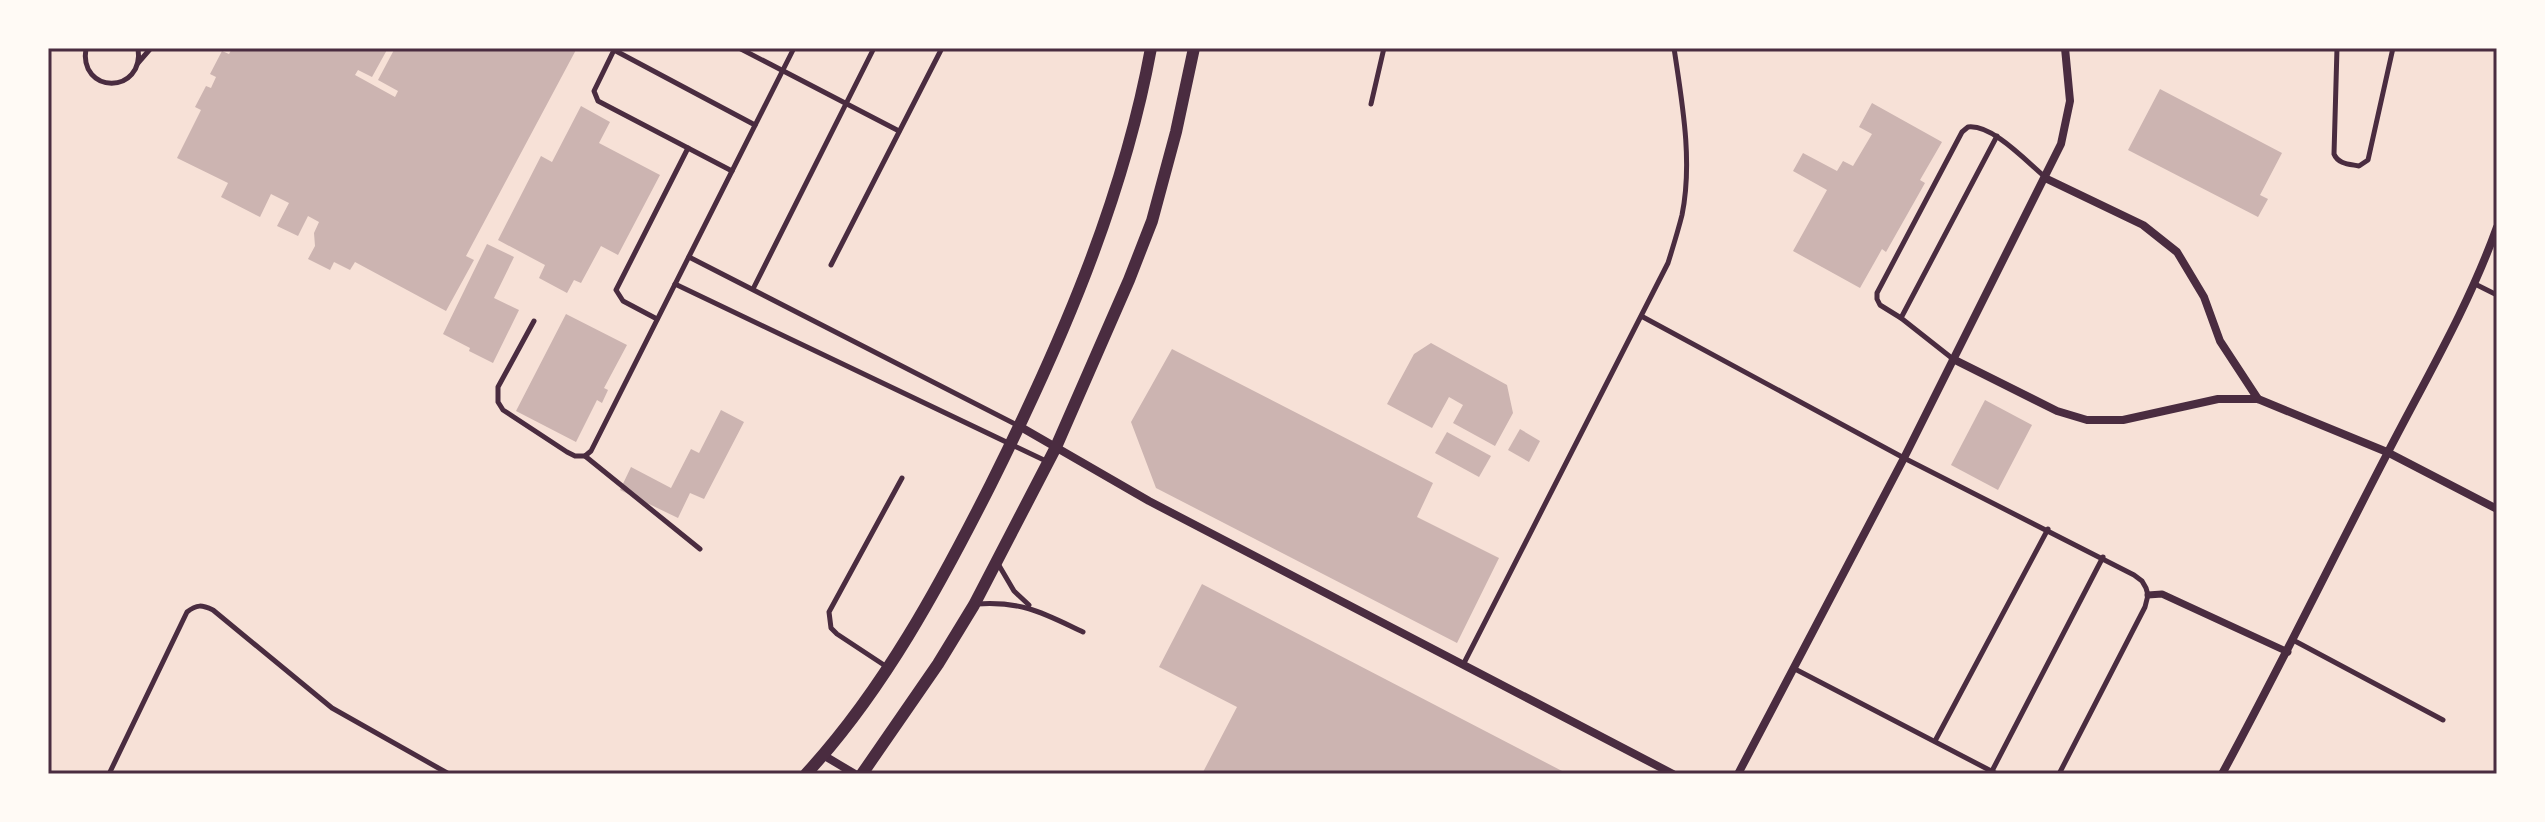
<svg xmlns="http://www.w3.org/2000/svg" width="2545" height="822" viewBox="0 0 2545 822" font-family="'PT Sans Narrow',sans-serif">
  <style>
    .building { fill: #ccb4b1 }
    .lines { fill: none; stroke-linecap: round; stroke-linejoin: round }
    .service { stroke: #4a2c40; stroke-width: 5 }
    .pedestrian { stroke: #4a2c40; stroke-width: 7 }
    .minor { stroke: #4a2c40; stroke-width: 8 }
    .tertiary { stroke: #4a2c40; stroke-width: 12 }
    .neatline { fill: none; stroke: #4a2c40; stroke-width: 3 }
  </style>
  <rect width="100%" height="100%" fill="#f7e1d7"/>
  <g class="building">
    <path d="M 232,48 L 388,48 L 372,77 L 358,70 L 355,75 L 395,97 L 398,91 L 378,80 L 395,48 L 577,48 L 466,256 L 474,260 L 446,311 L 355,262 L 350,270 L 334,262 L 330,270 L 308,259 L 315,246 L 314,233 L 319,222 L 308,216 L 298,236 L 277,226 L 289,203 L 271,194 L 260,217 L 221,197 L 228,183 L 177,158 L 201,110 L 195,107 L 206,86 L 211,88 L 216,77 L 210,74 L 222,51 L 229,54 Z"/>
    <path d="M 2160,89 L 2282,153 L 2260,195 L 2268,199 L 2258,217 L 2128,150 Z"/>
    <path d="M 1872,103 L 1942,142 L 1920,180 L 1925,183 L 1886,252 L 1882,249 L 1860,288 L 1793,251 L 1827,190 L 1793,171 L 1803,153 L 1837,171 L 1843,161 L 1853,166 L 1872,134 L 1859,127 Z"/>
    <path d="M 581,106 L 610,122 L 599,143 L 660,175 L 618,255 L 601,246 L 581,283 L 574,280 L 567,293 L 539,278 L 545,265 L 498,240 L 541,156 L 552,162 Z"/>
    <path d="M 487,244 L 514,257 L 494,298 L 519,310 L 493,363 L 469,351 L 470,348 L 443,334 Z"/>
    <path d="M 566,314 L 627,345 L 604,388 L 608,390 L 602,403 L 597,400 L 576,442 L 516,411 Z"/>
    <path d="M 1431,343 L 1507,385 L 1513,413 L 1495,446 L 1453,423 L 1463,405 L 1449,397 L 1432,428 L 1387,404 L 1414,354 Z"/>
    <path d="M 1172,349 L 1433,483 L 1417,517 L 1499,558 L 1457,643 L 1156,488 L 1131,422 Z"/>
    <path d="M 1985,400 L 2032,425 L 1998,490 L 1951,465 Z"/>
    <path d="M 721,410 L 744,422 L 704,499 L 690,493 L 678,518 L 620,490 L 631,467 L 671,488 L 691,449 L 699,453 Z"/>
    <path d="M 1520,429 L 1540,441 L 1529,462 L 1508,450 Z"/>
    <path d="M 1447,432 L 1491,456 L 1479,477 L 1435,453 Z"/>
    <path d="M 1202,584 L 1564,772 L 1563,774 L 1202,774 L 1237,707 L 1159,667 Z"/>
  </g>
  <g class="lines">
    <g class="service">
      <path d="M 86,48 C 78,95 145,95 138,48"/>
      <path d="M 615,48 L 594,91 L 598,101 L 732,171"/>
      <path d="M 739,48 L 899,131"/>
      <path d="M 2337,48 L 2334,154 C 2338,164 2349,164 2359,166 L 2368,160 L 2393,48"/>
      <path d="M 614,50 L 755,125"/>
      <path d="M 138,63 L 151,48"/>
      <path d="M 1371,104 L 1384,48"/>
      <path d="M 689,257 L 1019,426"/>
      <path d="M 831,265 L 942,48"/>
      <path d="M 675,284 L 1046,461"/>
      <path d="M 2475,284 L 2497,295"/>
      <path d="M 753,289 L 874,48"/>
      <path d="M 1643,317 L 1904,458 L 2134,575 L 2142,581 L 2146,588 L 2148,595 L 2145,607 L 2059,774"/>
      <path d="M 1901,318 L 1997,136"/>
      <path d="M 657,319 L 623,301 L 616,290 L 688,148"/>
      <path d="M 534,321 L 498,387 L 498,402 L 503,410 L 567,452 L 575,456 L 585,456 L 591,451 L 794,48"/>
      <path d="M 1953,359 L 1901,318 L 1880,305 L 1877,299 L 1877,293 L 1962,132 L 1968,127 C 1992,124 2026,161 2044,176"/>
      <path d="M 585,456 L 700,549"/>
      <path d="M 997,562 L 1014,591 L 1029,605"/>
      <path d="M 977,604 C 1023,601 1043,613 1083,632"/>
      <path d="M 2293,640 L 2443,720"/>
      <path d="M 1463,665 L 1668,263 C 1673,247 1678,231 1682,215 C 1693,161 1682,102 1674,48"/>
      <path d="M 887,667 L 837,634 L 831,628 L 829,612 L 902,478"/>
      <path d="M 1795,669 L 1997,774"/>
      <path d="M 1935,741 L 2048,529"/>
      <path d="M 1992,771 L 2103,557"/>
      <path d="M 109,774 L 187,612 C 197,604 202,605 213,610 L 332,708 L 449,774"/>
    </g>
    <path class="pedestrian" d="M 2148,595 L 2162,594 L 2288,652"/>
    <g class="minor">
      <path d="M 2045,178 L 2143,225 L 2177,252 L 2204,297 L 2220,341 L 2258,399"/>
      <path d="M 1953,359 L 2057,411 L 2087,420 L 2123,420 L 2218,399 L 2258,399 L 2387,452 L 2497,509"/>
      <path d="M 1019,426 L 1149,501 L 1673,774"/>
      <path d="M 823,755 L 855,774"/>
      <path d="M 1738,774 L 1904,458 L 2061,144 L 2070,101 L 2065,48"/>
      <path d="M 2222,774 C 2279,669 2331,562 2386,456 C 2425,380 2468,308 2497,227"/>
    </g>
    <g class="tertiary">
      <path d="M 806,774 C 883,691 940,585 991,484 C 1060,345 1123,201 1151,48"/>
      <path d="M 862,774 L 938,664 L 974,605 L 1056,447 L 1129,280 L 1152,221 L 1176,132 L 1194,48"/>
    </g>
  </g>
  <rect width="2545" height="822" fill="none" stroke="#fffaf5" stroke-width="100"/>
  <rect x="50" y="50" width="2445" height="722" class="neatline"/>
</svg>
